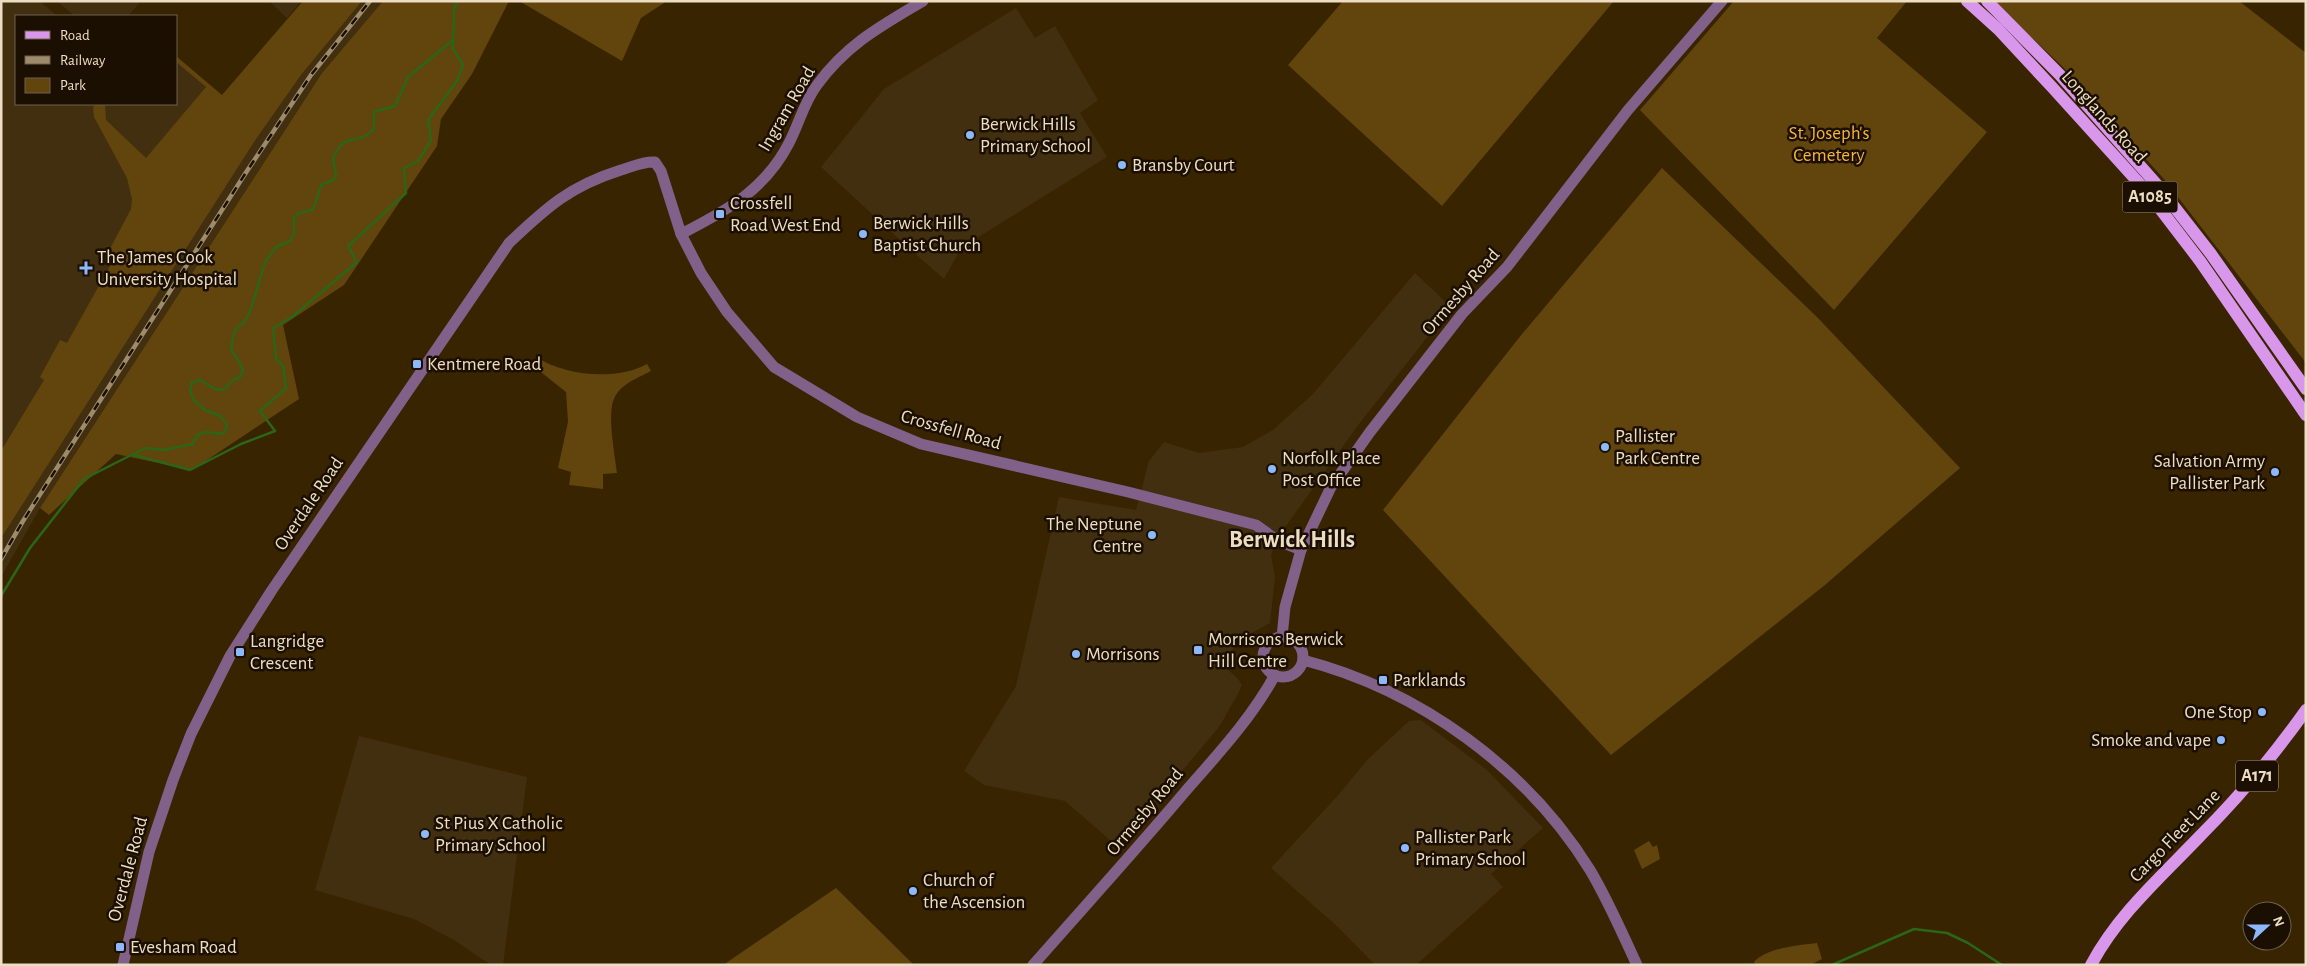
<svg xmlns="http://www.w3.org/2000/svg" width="2307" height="966" viewBox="0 0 2307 966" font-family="'Alegreya Sans',sans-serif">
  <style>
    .built { fill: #412f10 }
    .green { fill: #61450d }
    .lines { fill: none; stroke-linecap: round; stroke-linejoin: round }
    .stream { stroke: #2b6616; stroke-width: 2.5 }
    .minor { stroke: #816189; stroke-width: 11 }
    .major { stroke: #d997eb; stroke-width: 12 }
    .rail-casing { stroke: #9d8b6c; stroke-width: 4.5 }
    .rail { stroke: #1a0f00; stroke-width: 2.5; stroke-dasharray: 8; stroke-linecap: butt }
    .poi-dot { fill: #8db9fc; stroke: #1a0f00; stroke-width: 2 }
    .labels { text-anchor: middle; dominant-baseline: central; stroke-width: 5; stroke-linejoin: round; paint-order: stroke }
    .shield { fill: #1a0f00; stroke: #ae9f88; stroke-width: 1 }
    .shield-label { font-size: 18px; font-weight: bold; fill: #edddc3 }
    .street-label { font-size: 19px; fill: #edddc3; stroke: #1a0f00 }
    .poi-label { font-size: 19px; fill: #edddc3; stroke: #1a0f00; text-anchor: start }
    .park-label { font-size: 19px; fill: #f6b539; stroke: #1a0f00 }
    .district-label { font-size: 24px; font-weight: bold; fill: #edddc3; stroke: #1a0f00 }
  </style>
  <rect width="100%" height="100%" fill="#392400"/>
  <g class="built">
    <path d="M 1,1 L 40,1 L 57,16 L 16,16 L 16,104 L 176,104 L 176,62 L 206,87 L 201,94 L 254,142 L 301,75 L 362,1 L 383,1 L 322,73 L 40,508 L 1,577 Z"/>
    <path d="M 57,1 L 141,1 L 128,16 L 75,16 Z"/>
    <path d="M 269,1 L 301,1 L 287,18 Z"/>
    <path d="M 1016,8 L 1035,38 L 1055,26 L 1098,100 L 1080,113 L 1107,157 L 961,248 L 944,279 L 911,250 L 821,167 L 884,89 Z"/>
    <path d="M 1415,273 L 1451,307 L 1359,424 L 1276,540 L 1271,555 L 1275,577 L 1270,623 L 1248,635 L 1220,662 L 1238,679 L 1242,685 L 1239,692 L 1219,727 L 1118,847 L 1065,801 L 984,785 L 964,771 L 1016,686 L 1059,497 L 1136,510 L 1149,461 L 1164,442 L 1199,453 L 1243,447 L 1273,430 L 1313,394 Z"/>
    <path d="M 1421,720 L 1487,770 L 1543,828 L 1491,874 L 1503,887 L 1416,965 L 1375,965 L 1339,928 L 1271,868 L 1340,793 L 1368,759 L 1409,721 Z"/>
    <path d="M 359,736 L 527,777 L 503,965 L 491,965 L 454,940 L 414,919 L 315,890 Z"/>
  </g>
  <g class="green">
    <path d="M 303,1 L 362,1 L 301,75 L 254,142 L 1,538 L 1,451 L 44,380 L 40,377 L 60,340 L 67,343 L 110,266 L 104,260 L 131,209 L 132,199 L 127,178 L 94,117 L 93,107 L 96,104 L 105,104 L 106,120 L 146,158 L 206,87 L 176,62 L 176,56 L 222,95 Z"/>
    <path d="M 383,1 L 509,1 L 472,74 L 441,119 L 437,146 L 344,285 L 283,325 L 299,399 L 192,470 L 116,454 L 49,515 L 40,508 L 322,73 Z"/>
    <path d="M 519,1 L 667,1 L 641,18 L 622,61 Z"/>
    <path d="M 1343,1 L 1614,1 L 1442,206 L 1288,65 Z"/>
    <path d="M 1734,1 L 1907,1 L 1877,38 L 1987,132 L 1834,310 L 1640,110 Z"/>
    <path d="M 1993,1 L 2239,1 L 2306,53 L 2306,363 L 2164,179 L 2063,67 Z"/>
    <path d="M 1662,168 L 1818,318 L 1960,468 L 1825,585 L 1611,755 L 1383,510 L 1522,334 Z"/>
    <path d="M 537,357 C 564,376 617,381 647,364 L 651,371 C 638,378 620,384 614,399 C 607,414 615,456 617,473 L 603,474 L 603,489 L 569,485 L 571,472 L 558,468 L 568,422 L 566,392 L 532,365 Z"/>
    <path d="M 1649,841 L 1653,847 L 1657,845 L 1660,859 L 1642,869 L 1634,850 Z"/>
    <path d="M 836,888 L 914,965 L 723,965 Z"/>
    <path d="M 1817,943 L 1822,959 L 1810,965 L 1756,965 L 1754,962 C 1766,948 1799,945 1817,943 Z"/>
  </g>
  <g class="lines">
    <g class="stream">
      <path d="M 134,455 L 190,470 L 241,444 L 275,431 L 260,411 L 286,388 L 283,366 L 276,359 L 273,328 L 292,317 L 357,262 L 348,246 L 406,193 L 404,168 L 418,161 L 431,140 L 428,120 L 457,81 L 463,65 L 453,49 L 454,10 L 457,1"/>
      <path d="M 1,596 L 30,548 L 84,479 L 145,448 L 163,450 L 193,444 L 197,435 L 206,432 L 222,434 L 225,432 L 227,424 L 219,415 L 205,410 L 194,400 L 190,391 L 192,382 L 200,380 L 215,389 L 224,390 L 233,380 L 240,377 L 243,369 L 231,349 L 234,333 L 238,326 L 244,323 L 251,309 L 265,262 L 276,247 L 290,241 L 294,234 L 294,218 L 299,213 L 312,210 C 318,202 317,193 322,184 L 332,181 L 336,176 L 333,158 C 346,129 357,148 374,129 L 374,112 L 395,106 L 408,77 L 453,40"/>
      <path d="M 1832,965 L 1914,929 L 1947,933 L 1968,943 L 2002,965"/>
    </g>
    <g class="minor">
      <path d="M 681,234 C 726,211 765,190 789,143 C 799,124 804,102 817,85 C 847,44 881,26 923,1"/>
      <path d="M 1282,637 L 1285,607 L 1301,550 L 1331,487 L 1370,432 L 1462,314 L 1507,267 L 1628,110 L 1722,1"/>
      <circle cx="1283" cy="657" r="20"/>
      <path d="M 1303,660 C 1419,690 1527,768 1590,870 C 1608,900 1622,933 1637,965"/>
      <path d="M 123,965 L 149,852 L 173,780 L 191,734 L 230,656 L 272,590 L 509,243 C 547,207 570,186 621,170 C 632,167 643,161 655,162 L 661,171 L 681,234 L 701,273 L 727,312 L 774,367 L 857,417 L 921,444 L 1128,492 L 1256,525 L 1278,541 L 1301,550"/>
      <path d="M 1033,965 C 1084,907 1135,851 1184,793 C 1217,755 1251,719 1275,675"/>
    </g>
    <g class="major">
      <path d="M 1967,1 L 1998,29 L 2051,86 L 2148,193 L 2200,261 L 2306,415"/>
      <path d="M 1987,1 L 2060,75 L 2158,186 L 2211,254 L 2306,389"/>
      <path d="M 2091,965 C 2118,914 2162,876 2201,835 C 2240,796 2274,755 2306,710"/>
    </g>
    <defs>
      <path id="rail" d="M 1,559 L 23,521 L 245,174 L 311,75 L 370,1"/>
    </defs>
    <use href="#rail" class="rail-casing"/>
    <use href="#rail" class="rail"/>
  </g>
  <g class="poi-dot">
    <circle cx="970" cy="135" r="5"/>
    <circle cx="1122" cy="165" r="5"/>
    <rect x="715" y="209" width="10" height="10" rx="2.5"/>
    <circle cx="863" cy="234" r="5"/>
    <path d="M83.5 260.5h5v5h5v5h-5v5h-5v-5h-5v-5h5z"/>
    <rect x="412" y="359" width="10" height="10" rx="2.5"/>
    <circle cx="1605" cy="447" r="5"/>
    <circle cx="1272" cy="469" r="5"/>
    <circle cx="2275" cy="472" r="5"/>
    <circle cx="1152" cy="535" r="5"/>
    <rect x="1193" y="645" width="10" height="10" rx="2.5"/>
    <rect x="235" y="647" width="10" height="10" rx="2.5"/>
    <circle cx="1076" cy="654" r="5"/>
    <rect x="1378" y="675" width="10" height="10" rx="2.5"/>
    <circle cx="2262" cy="712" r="5"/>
    <circle cx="2221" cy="740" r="5"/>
    <circle cx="425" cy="834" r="5"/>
    <circle cx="1405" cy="848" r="5"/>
    <circle cx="913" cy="891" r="5"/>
    <rect x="115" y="942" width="10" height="10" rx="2.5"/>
  </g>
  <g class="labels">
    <g class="shield">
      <rect x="2122.5" y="181.5" width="55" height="31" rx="4"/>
      <rect x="2236" y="760.5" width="42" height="31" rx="4"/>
    </g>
    <g class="shield-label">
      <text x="2150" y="197">A1085</text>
      <text x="2257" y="776">A171</text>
    </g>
    <g class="street-label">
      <text transform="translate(787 109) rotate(-60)">Ingram Road</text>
      <text transform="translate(2104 117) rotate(48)">Longlands Road</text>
      <text transform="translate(1461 292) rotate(-49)">Ormesby Road</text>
      <text transform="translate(951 430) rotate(16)">Crossfell Road</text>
      <text transform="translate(309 504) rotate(-56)">Overdale Road</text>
      <text transform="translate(1145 812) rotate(-50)">Ormesby Road</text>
      <text transform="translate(2175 836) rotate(-46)">Cargo Fleet Lane</text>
      <text transform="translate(128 869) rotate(-75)">Overdale Road</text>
    </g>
    <g class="poi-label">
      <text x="980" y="124">Berwick Hills<tspan x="980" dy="22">Primary School</tspan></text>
      <text x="1132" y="165">Bransby Court</text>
      <text x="730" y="203">Crossfell<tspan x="730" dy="22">Road West End</tspan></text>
      <text x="873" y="223">Berwick Hills<tspan x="873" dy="22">Baptist Church</tspan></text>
      <text x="97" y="257">The James Cook<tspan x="97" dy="22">University Hospital</tspan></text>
      <text x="427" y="364">Kentmere Road</text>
      <text x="1615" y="436">Pallister<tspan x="1615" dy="22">Park Centre</tspan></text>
      <text x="1282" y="458">Norfolk Place<tspan x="1282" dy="22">Post Office</tspan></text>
      <text x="2265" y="461" text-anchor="end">Salvation Army<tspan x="2265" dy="22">Pallister Park</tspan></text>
      <text x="1142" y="524" text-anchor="end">The Neptune<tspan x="1142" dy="22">Centre</tspan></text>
      <text x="1208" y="639">Morrisons Berwick<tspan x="1208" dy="22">Hill Centre</tspan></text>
      <text x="250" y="641">Langridge<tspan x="250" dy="22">Crescent</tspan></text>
      <text x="1086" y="654">Morrisons</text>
      <text x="1393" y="680">Parklands</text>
      <text x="2252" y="712" text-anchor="end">One Stop</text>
      <text x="2211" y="740" text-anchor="end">Smoke and vape</text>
      <text x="435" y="823">St Pius X Catholic<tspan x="435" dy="22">Primary School</tspan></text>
      <text x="1415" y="837">Pallister Park<tspan x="1415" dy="22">Primary School</tspan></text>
      <text x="923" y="880">Church of<tspan x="923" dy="22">the Ascension</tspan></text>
      <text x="130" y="947">Evesham Road</text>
    </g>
    <g class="park-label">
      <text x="1829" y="133">St. Joseph's<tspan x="1829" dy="22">Cemetery</tspan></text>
    </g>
    <g class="district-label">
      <text x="1292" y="540">Berwick Hills</text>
    </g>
  </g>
  <rect width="2307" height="966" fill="none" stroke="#edddc3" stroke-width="5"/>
  <rect x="15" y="15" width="162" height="90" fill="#1a0f00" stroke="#6e614e"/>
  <rect x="25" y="31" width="25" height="8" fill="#d997eb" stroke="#6e614e"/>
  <text x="60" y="40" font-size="15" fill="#edddc3">Road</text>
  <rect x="25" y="56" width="25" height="8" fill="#9d8b6c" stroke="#6e614e"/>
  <text x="60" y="65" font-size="15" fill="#edddc3">Railway</text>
  <rect x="25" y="78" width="25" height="15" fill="#61450d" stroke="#6e614e"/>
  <text x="60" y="90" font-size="15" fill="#edddc3">Park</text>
  <g transform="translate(2267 926) rotate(69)"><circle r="24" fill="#1a0f00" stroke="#6e614e"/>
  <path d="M0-4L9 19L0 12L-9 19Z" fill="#8db9fc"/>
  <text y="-8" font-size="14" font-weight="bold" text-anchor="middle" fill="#edddc3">N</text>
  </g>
</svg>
